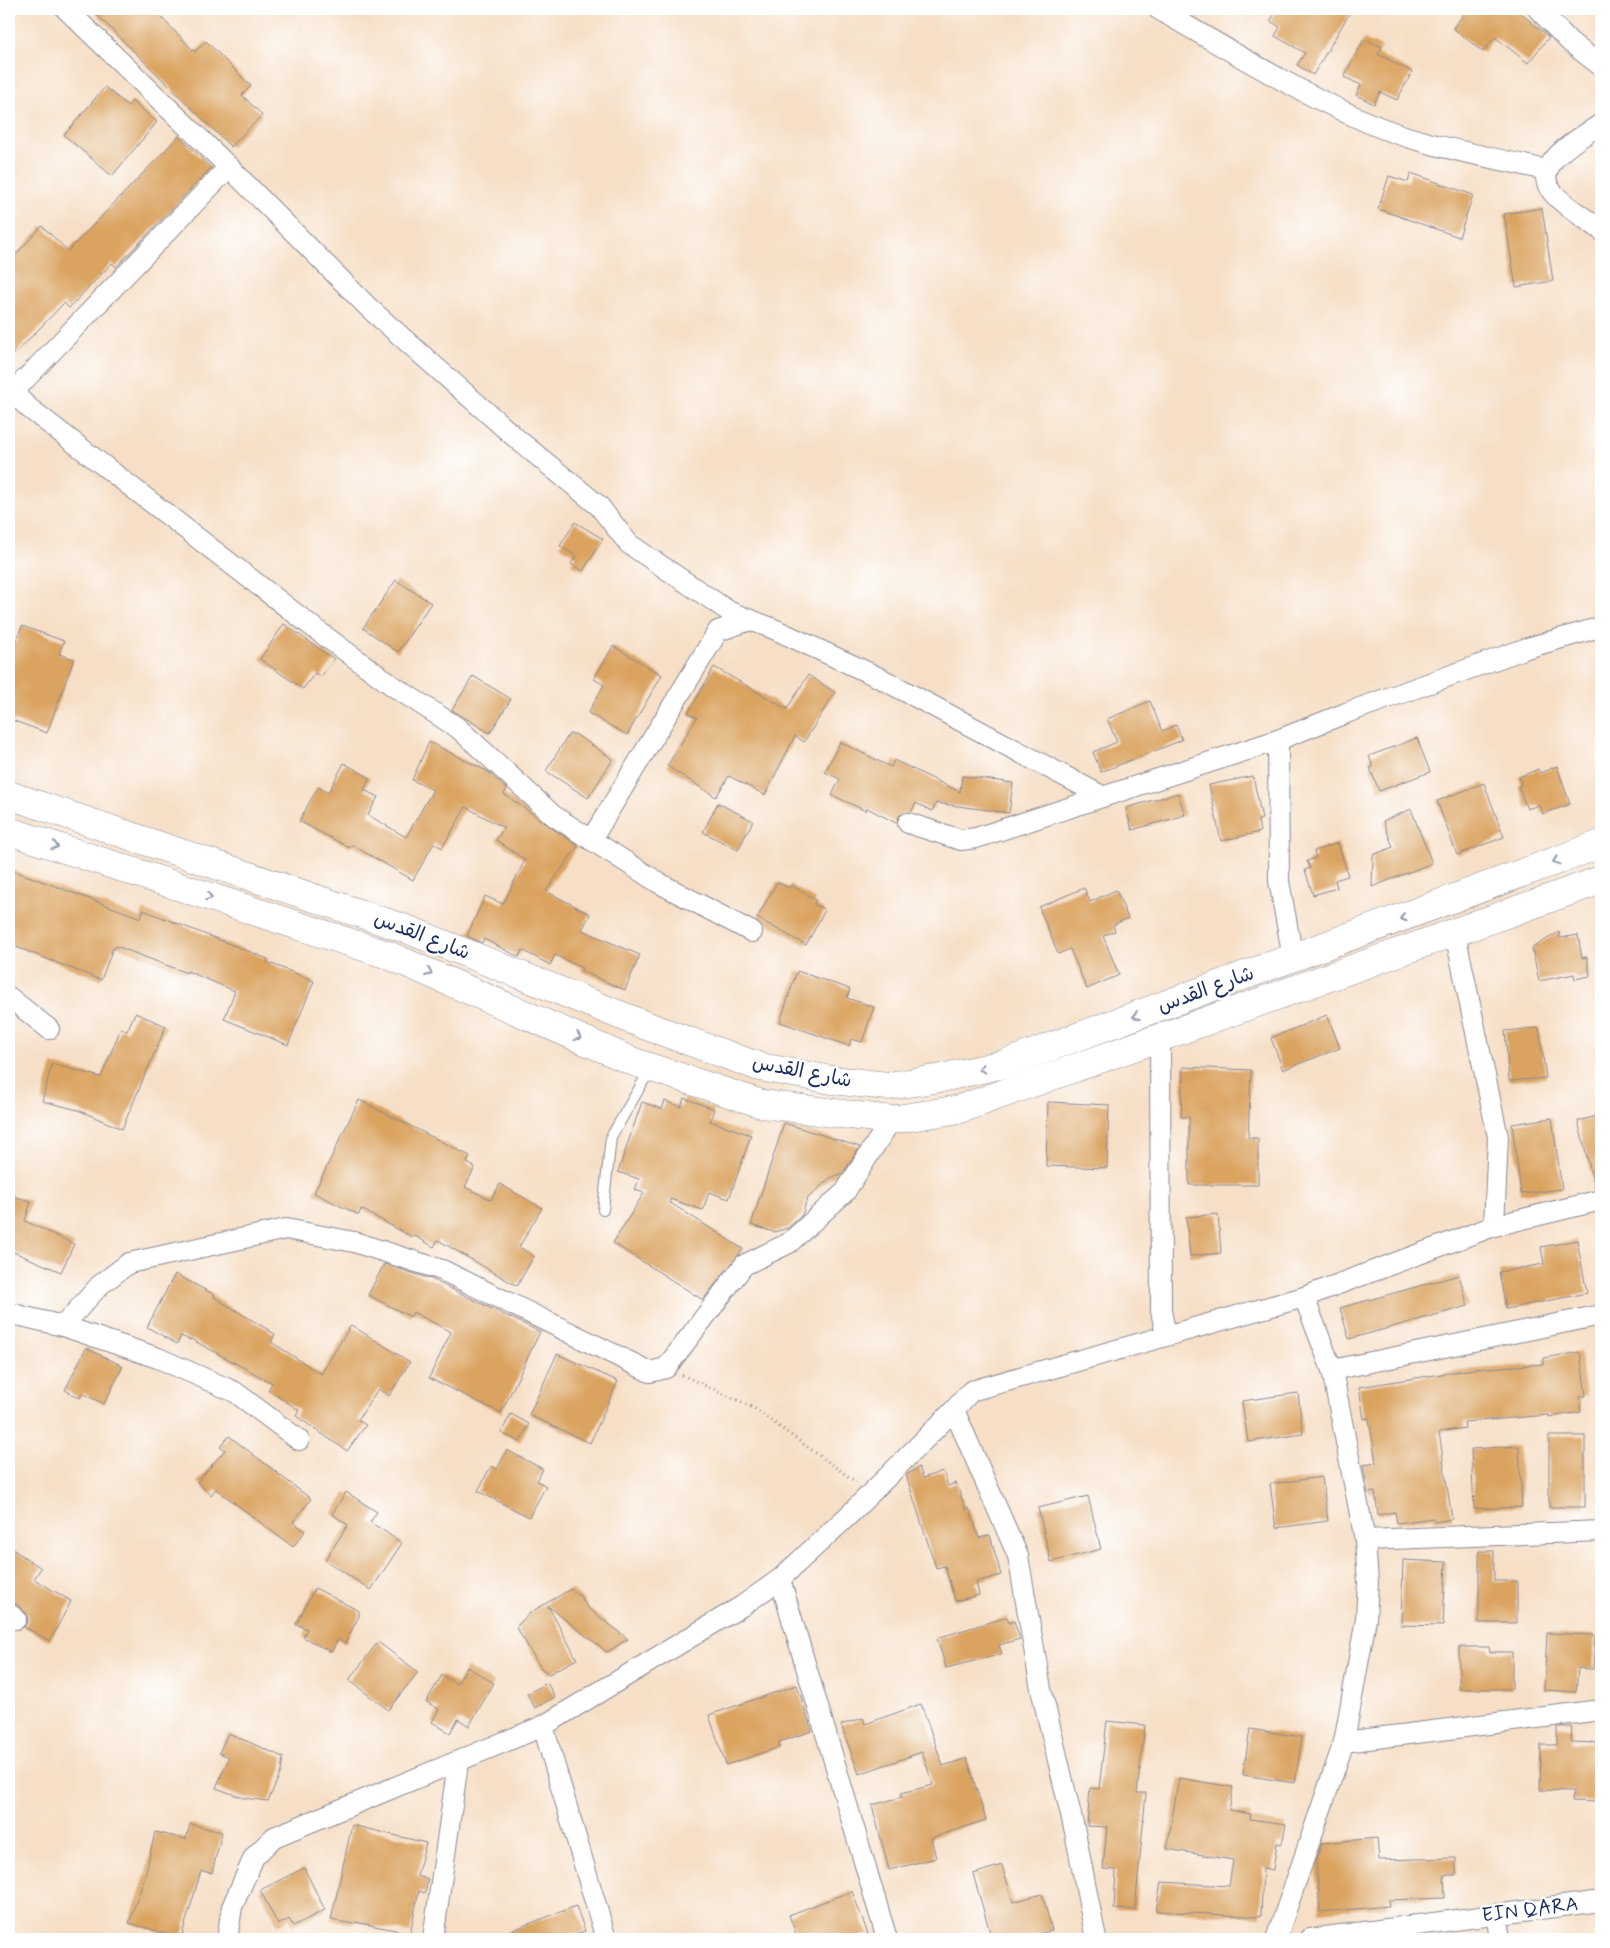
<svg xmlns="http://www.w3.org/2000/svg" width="1610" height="1948" viewBox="0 0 1610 1948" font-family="Mynerve,'Playpen Sans Arabic',sans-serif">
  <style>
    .building { fill: #daa35e }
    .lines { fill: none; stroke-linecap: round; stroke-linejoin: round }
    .lane-casing { stroke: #888792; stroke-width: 12 }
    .street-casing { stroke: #888792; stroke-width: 22 }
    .secondary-casing { stroke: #888792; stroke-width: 29 }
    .path { stroke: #888792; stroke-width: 3; stroke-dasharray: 1 4; stroke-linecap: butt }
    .lane { stroke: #fff; stroke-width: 10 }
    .street { stroke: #fff; stroke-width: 20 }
    .secondary { stroke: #fff; stroke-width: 28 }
    .oneway { stroke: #8d97ae }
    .labels { text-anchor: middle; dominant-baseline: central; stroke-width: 4.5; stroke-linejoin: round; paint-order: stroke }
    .street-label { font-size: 20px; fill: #1b2f5e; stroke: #fff }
  </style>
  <rect width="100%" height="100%" fill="#fff"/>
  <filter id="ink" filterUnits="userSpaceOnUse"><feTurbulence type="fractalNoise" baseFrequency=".02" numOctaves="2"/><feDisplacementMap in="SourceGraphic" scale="10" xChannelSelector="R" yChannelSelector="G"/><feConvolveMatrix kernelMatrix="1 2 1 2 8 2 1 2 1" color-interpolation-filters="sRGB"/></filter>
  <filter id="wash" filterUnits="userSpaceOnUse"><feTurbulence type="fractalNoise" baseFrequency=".0096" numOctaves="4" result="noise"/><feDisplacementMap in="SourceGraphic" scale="20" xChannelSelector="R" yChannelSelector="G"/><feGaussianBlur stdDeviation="1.12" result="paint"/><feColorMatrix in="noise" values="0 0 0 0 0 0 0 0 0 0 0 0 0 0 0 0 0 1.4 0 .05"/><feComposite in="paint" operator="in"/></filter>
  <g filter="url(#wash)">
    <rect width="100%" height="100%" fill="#f6dfc6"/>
    <g id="blocks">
      <g class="building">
        <path d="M 91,9 L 153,9 L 195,52 L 206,41 L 251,86 L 242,95 L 262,115 L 231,147 Z"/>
        <path d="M 1278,9 L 1352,9 L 1313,75 L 1297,65 L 1305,53 L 1275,36 L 1280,27 L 1270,21 Z"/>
        <path d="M 1468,9 L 1516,9 L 1549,37 L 1528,63 L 1495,37 L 1483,52 L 1453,28 Z"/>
        <path d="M 1364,39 L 1382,47 L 1378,54 L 1412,72 L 1397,100 L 1380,92 L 1374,104 L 1356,95 L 1361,85 L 1344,77 Z"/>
        <path d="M 105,87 L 128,106 L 132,101 L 157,122 L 112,176 L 64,135 Z"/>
        <path d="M 179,136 L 211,168 L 116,267 L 112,263 L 69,308 L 64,303 L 9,360 L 9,262 L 42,226 L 68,251 Z"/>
        <path d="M 1411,173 L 1473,195 L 1459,237 L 1378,209 L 1389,176 L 1408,182 Z"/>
        <path d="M 1542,208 L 1553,281 L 1516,287 L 1504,214 Z"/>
        <path d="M 575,522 L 603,539 L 583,571 L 571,564 L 576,556 L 560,546 Z"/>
        <path d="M 396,580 L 431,603 L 398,652 L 363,628 Z"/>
        <path d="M 284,624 L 334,659 L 321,677 L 315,673 L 303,689 L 260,659 Z"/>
        <path d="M 22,626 L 64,641 L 59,654 L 74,659 L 47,733 L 9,719 L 9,641 L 15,644 Z"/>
        <path d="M 613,646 L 662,675 L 627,735 L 588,713 L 604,685 L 594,679 Z"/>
        <path d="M 714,667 L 787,709 L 808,675 L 835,692 L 804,742 L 795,736 L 765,795 L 729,776 L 716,797 L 667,766 L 697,718 L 688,713 Z"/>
        <path d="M 473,676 L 511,699 L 490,733 L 452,710 Z"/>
        <path d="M 1150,701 L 1162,731 L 1176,725 L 1182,740 L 1101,772 L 1093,752 L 1117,742 L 1107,719 Z"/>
        <path d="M 569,734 L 575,734 L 613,759 L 588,798 L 546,771 Z"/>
        <path d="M 1417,738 L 1430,772 L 1379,791 L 1370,768 L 1373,767 L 1369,756 Z"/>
        <path d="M 429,742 L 487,771 L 507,789 L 504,794 L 578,846 L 546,891 L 590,914 L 582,930 L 640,955 L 625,990 L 581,971 L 582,968 L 555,955 L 550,965 L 522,950 L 519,957 L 484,939 L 482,943 L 467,936 L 485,896 L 503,904 L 525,860 L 496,840 L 504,828 L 466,807 L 442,848 L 434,843 L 413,880 L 352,845 L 350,848 L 299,821 L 318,787 L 328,793 L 344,763 L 370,778 L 364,790 L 378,797 L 368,815 L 406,837 L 433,790 L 412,780 Z"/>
        <path d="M 840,742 L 891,767 L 894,760 L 960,792 L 962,776 L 1013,783 L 1009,813 L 936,803 L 932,811 L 916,803 L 911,812 L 900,815 L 896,823 L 867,808 L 866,811 L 832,795 L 840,779 L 825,772 Z"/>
        <path d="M 1557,766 L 1570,804 L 1543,814 L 1539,805 L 1527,809 L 1518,786 L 1521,785 L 1519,777 L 1538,769 L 1540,773 Z"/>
        <path d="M 1253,776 L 1262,819 L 1258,820 L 1260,832 L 1221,841 L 1209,785 Z"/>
        <path d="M 1484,783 L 1504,837 L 1457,855 L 1437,801 Z"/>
        <path d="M 1178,793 L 1185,815 L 1132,830 L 1126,808 Z"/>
        <path d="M 718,803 L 753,821 L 738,850 L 703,832 Z"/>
        <path d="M 1411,809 L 1432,863 L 1372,887 L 1373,855 L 1393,847 L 1383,821 Z"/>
        <path d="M 1338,843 L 1348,876 L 1335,880 L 1337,888 L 1313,895 L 1305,870 L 1310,868 L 1307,861 L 1316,858 L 1314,851 Z"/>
        <path d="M 9,869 L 141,918 L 143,910 L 268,959 L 267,962 L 314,981 L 288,1045 L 224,1019 L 235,991 L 187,971 L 187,973 L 116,946 L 115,949 L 113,948 L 101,980 L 9,944 Z"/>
        <path d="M 777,882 L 789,888 L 791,885 L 816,900 L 814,904 L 825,910 L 806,945 L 757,918 Z"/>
        <path d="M 1084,888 L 1090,902 L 1116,890 L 1128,918 L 1113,925 L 1115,931 L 1103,936 L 1119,975 L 1087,989 L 1070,949 L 1058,954 L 1039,907 Z"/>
        <path d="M 1559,932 L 1560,938 L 1578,935 L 1582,958 L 1587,957 L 1590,976 L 1575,979 L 1574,974 L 1539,981 L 1532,948 Z"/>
        <path d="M 797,971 L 850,989 L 847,998 L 874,1007 L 862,1042 L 851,1039 L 849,1046 L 780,1022 Z"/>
        <path d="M 135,1013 L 166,1026 L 122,1129 L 78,1110 L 42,1101 L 52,1064 L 101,1077 L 121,1028 L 127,1031 Z"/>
        <path d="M 1327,1015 L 1340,1048 L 1283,1070 L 1271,1038 Z"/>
        <path d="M 1539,1028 L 1546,1078 L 1509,1081 L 1505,1031 Z"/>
        <path d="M 1183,1067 L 1251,1070 L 1248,1138 L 1258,1138 L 1258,1185 L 1189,1185 L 1189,1117 L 1181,1117 Z"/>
        <path d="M 684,1098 L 714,1109 L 710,1121 L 751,1135 L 729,1199 L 709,1192 L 703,1210 L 670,1199 L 669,1202 L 743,1249 L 703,1300 L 613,1243 L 644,1193 L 635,1190 L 639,1179 L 618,1172 L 642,1102 L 662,1109 L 665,1101 L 681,1107 Z"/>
        <path d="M 359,1100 L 470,1156 L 467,1163 L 475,1167 L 465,1187 L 491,1200 L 500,1184 L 542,1208 L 519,1247 L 534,1256 L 517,1286 L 438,1240 L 434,1247 L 413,1235 L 412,1237 L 361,1209 L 359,1215 L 314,1193 Z"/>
        <path d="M 1048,1102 L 1109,1105 L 1107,1168 L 1046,1166 Z"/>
        <path d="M 1601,1115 L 1601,1188 L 1595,1189 L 1578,1121 Z"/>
        <path d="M 1552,1118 L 1562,1189 L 1521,1194 L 1512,1124 Z"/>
        <path d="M 784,1123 L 860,1147 L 843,1173 L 830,1178 L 807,1199 L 802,1215 L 788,1228 L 774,1232 L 751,1225 Z"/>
        <path d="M 9,1195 L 31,1201 L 25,1221 L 74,1244 L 61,1272 L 9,1250 Z"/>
        <path d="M 1218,1214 L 1221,1253 L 1190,1256 L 1186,1217 Z"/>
        <path d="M 1577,1240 L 1587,1293 L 1506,1309 L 1499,1272 L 1544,1264 L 1541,1247 Z"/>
        <path d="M 384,1264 L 431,1279 L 540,1332 L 501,1413 L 429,1378 L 451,1332 L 413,1312 L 411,1317 L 368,1295 Z"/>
        <path d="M 175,1274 L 215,1295 L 214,1297 L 275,1334 L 271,1342 L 321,1374 L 351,1325 L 410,1362 L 389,1396 L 378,1389 L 358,1420 L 366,1425 L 347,1451 L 296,1416 L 299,1410 L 268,1390 L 272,1383 L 191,1339 L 190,1340 L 181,1336 L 177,1344 L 147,1327 Z"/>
        <path d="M 1459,1275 L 1468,1306 L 1349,1339 L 1340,1308 Z"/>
        <path d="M 86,1348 L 123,1366 L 104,1404 L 82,1393 L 80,1398 L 65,1390 Z"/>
        <path d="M 1580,1352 L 1586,1396 L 1579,1397 L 1581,1412 L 1549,1417 L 1549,1415 L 1464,1422 L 1465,1428 L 1439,1432 L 1452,1519 L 1434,1522 L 1433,1518 L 1397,1523 L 1395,1512 L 1378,1515 L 1375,1492 L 1368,1493 L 1363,1465 L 1376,1463 L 1369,1418 L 1364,1419 L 1359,1387 L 1473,1369 L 1544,1364 L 1544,1358 Z"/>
        <path d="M 557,1354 L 618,1381 L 590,1443 L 529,1415 Z"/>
        <path d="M 1298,1393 L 1303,1434 L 1248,1442 L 1242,1401 Z"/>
        <path d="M 511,1414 L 529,1424 L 520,1442 L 501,1433 Z"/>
        <path d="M 229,1436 L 311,1499 L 293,1522 L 305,1531 L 293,1547 L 216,1489 L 211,1495 L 197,1482 L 225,1450 L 220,1447 Z"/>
        <rect x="1549" y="1436" width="36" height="71"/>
        <path d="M 1519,1446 L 1522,1507 L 1474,1509 L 1471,1449 Z"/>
        <path d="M 507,1450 L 543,1469 L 537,1481 L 546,1486 L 529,1517 L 478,1491 L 491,1466 L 497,1469 Z"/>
        <path d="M 919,1467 L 923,1478 L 943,1471 L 948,1486 L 956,1483 L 966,1510 L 969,1508 L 979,1538 L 990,1535 L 1001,1575 L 976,1582 L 979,1595 L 955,1601 L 945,1566 L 936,1568 L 906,1475 Z"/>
        <path d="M 1322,1477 L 1328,1521 L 1276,1528 L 1270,1484 Z"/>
        <path d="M 346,1492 L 377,1512 L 370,1522 L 402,1543 L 371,1590 L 325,1560 L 348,1525 L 332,1514 Z"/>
        <path d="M 1088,1496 L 1101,1549 L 1051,1562 L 1038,1508 Z"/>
        <path d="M 9,1547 L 41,1568 L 34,1579 L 71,1601 L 50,1641 L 24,1627 L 28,1621 L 27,1614 L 16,1604 L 9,1602 Z"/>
        <path d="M 1479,1551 L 1494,1551 L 1494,1581 L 1517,1581 L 1517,1623 L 1479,1623 Z"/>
        <path d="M 1403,1560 L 1446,1562 L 1443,1626 L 1401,1625 Z"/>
        <path d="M 315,1588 L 359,1611 L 359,1616 L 345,1643 L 338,1639 L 331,1652 L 303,1637 L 307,1629 L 296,1624 Z"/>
        <path d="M 571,1589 L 581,1597 L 587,1607 L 628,1639 L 607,1652 L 548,1606 L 577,1659 L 549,1674 L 541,1668 L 516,1627 L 531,1612 Z"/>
        <path d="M 1007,1617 L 1009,1623 L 1014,1621 L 1020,1639 L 999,1645 L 1002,1654 L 946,1668 L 937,1638 Z"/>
        <path d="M 1547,1633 L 1595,1635 L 1593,1669 L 1578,1668 L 1576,1692 L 1544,1690 Z"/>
        <path d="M 378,1642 L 418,1672 L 388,1710 L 349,1680 Z"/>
        <path d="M 1459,1647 L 1489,1647 L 1490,1652 L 1512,1652 L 1512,1689 L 1459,1689 Z"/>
        <path d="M 467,1667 L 494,1683 L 469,1726 L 458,1719 L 450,1733 L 432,1722 L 439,1709 L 426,1702 L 442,1675 L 457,1684 Z"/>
        <path d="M 547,1683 L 555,1697 L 535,1708 L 527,1694 Z"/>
        <path d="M 797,1685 L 812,1731 L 779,1742 L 780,1747 L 726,1765 L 709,1715 Z"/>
        <path d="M 921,1704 L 943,1766 L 967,1758 L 986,1820 L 931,1838 L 936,1858 L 889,1870 L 872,1805 L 902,1797 L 901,1793 L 933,1785 L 922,1752 L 859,1774 L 841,1725 L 863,1718 L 865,1724 Z"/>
        <path d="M 1107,1721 L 1145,1725 L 1137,1793 L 1146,1793 L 1135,1910 L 1114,1909 L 1116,1870 L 1103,1869 L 1107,1827 L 1087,1826 L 1090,1788 L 1099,1789 Z"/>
        <path d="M 1557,1727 L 1572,1727 L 1571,1742 L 1597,1743 L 1596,1765 L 1601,1765 L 1601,1802 L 1572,1801 L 1573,1791 L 1540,1790 L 1541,1745 L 1557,1745 Z"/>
        <path d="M 1250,1729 L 1302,1737 L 1295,1783 L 1243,1775 Z"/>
        <path d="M 228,1733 L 283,1757 L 281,1772 L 268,1801 L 244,1798 L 216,1788 L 229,1757 L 219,1753 Z"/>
        <path d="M 1179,1778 L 1233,1787 L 1229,1810 L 1251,1814 L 1250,1819 L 1286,1824 L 1282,1844 L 1277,1843 L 1273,1870 L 1263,1868 L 1261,1917 L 1156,1911 L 1161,1882 L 1229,1886 L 1233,1860 L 1167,1849 Z"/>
        <path d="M 190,1824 L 222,1832 L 212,1873 L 201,1871 L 181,1938 L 129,1923 L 145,1876 L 155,1832 L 186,1839 Z"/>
        <path d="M 352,1825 L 426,1843 L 417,1876 L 428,1879 L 425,1893 L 419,1891 L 410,1933 L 355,1922 L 354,1924 L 331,1920 Z"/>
        <path d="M 1377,1838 L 1379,1860 L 1456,1858 L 1456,1875 L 1444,1875 L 1445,1898 L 1388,1900 L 1389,1906 L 1320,1912 L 1316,1860 L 1322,1843 Z"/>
        <path d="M 1002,1865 L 1013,1902 L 1042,1894 L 1052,1930 L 1022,1939 L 992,1939 L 973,1874 Z"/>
        <path d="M 304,1868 L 325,1910 L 293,1926 L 289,1919 L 278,1925 L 260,1890 Z"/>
        <path d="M 852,1891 L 868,1934 L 854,1939 L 798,1939 L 789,1915 Z"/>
        <path d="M 576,1906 L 585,1931 L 575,1934 L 577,1939 L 489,1939 Z"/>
      </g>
    </g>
  </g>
  <g filter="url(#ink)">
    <use href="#blocks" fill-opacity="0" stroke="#888792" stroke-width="1"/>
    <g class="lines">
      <defs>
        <path id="lane" d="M 603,1210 L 611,1137 L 651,1068"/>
        <g id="street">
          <path d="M 66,9 L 229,167 L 370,309 L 517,439 L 599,506 L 629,544 L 730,612 L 774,629 L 880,678 L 1102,796"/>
          <path d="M 1158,9 C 1227,49 1296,91 1369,123 C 1425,147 1488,156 1546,170"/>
          <path d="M 1538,9 L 1570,42 L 1601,66"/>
          <path d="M 1601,124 C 1583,136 1532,163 1550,189 C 1560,204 1587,219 1601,230"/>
          <path d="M 9,389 L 29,408 L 318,631 L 393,686 L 458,728 L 554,816 L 659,883 L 752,932"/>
          <path d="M 13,392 L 229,167"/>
          <path d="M 1278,740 L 1279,881 L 1293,958"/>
          <path d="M 908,823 L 961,840 L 976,838 L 1278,740 L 1346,713 L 1527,648 L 1601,627"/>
          <path d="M 591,840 L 718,631 L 750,620"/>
          <path d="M 9,997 L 49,1029"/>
          <path d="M 1160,1036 L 1161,1311 L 1166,1335"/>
          <path d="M 1494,1226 L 1601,1200"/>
          <path d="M 9,1313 L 63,1326 L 100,1285 L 129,1263 L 286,1229 L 354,1242 L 442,1270 L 650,1372 L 666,1368 L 744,1265 L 789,1243 L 845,1192 L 891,1120"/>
          <path d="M 63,1326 L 158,1358 L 235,1392 L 299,1440"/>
          <path d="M 1332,1370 L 1601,1315"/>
          <path d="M 954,1410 L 1018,1556 L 1041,1689 L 1075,1832 L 1096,1939"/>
          <path d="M 1365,1540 L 1601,1531"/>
          <path d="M 780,1579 L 887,1939"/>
          <path d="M 9,1614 L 16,1619"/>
          <path d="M 543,1726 L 606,1939"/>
          <path d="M 1344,1742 L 1601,1710"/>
          <path d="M 1496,1914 L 1500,1939"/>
          <path d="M 227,1939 L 232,1907 L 254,1857 L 274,1837 L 543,1726 L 742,1606 L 780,1579 L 850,1514 L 954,1410 L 971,1391 L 1304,1297 L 1494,1226 L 1498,1137 L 1455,933"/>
          <path d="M 433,1939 L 458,1763"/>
          <path d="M 1276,1939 L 1344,1742 L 1366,1619 L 1368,1582 L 1365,1540 L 1332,1370 L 1304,1297"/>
          <path d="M 1310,1939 L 1601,1901"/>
        </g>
        <g id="secondary">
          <path d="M 9,795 L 409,930 L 647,1026 L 760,1067 L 832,1080 L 888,1086 L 941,1078 L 1004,1064 L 1601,844"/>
          <path d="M 9,831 L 388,955 L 634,1062 L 762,1104 L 891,1120 L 960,1109 L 1601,880"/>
        </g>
      </defs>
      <use href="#lane" class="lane-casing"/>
      <use href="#street" class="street-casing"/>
      <use href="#secondary" class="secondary-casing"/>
      <path class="path" d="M 682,1375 L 752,1407 L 856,1482"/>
      <use href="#lane" class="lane"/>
      <use href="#street" class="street"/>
      <use href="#secondary" class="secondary"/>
    </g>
    <defs><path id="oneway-chevron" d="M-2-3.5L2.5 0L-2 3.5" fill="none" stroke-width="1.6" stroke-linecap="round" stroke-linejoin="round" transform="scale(1.25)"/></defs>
    <g class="oneway">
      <use href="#oneway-chevron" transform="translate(55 846) rotate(18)"/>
      <use href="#oneway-chevron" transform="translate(1556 861) rotate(159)"/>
      <use href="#oneway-chevron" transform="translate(209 897) rotate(18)"/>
      <use href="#oneway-chevron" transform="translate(1403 918) rotate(160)"/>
      <use href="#oneway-chevron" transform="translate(429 973) rotate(23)"/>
      <use href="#oneway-chevron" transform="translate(1136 1016) rotate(160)"/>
      <use href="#oneway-chevron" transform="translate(578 1037) rotate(23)"/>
      <use href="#oneway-chevron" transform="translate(982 1069) rotate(167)"/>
    </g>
  </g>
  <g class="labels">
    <g class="street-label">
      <text transform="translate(422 936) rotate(21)">شارع القدس</text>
      <text transform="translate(1206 990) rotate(-20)">شارع القدس</text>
      <text transform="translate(802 1072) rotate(11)">شارع القدس</text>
      <text transform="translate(1530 1910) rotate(-7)">EIN QARA</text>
    </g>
  </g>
  <rect width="1610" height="1948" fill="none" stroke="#fff" stroke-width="30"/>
</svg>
